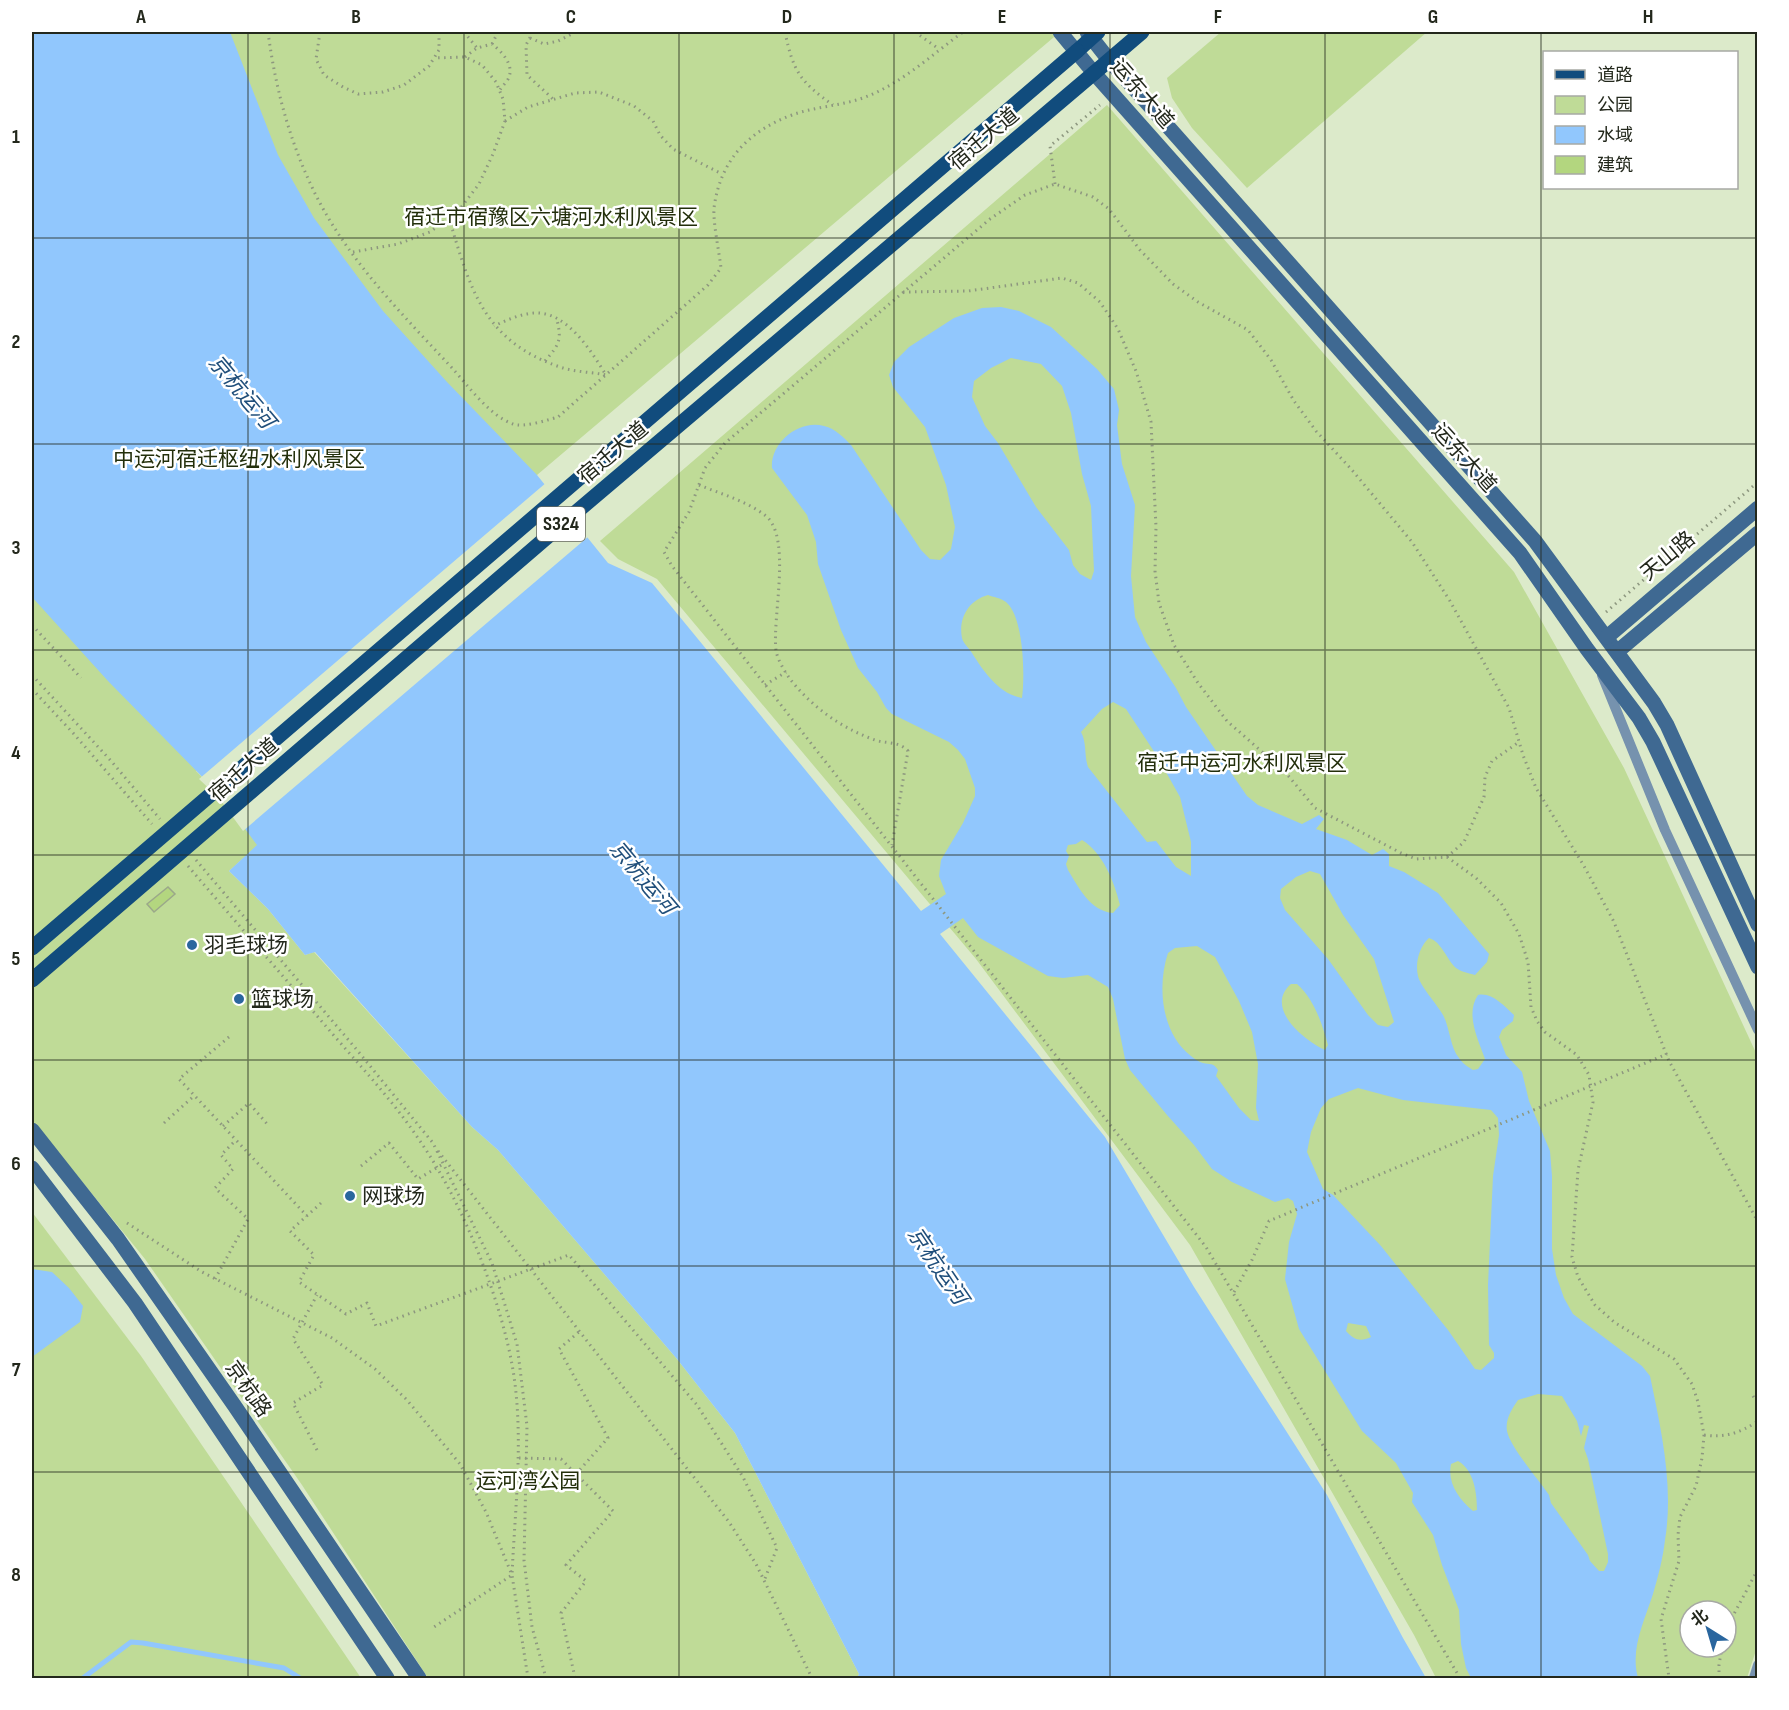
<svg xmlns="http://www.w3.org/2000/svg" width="1789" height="1710" viewBox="0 0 1789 1710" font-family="'Sofia Sans Condensed','Noto Sans SC',sans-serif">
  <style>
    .green { fill: #bfdb97; fill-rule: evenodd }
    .water { fill: #91c7fd; fill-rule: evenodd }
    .pier { fill: #dceaca }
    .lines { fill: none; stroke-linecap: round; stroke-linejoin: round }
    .stream { stroke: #91c7fd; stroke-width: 5 }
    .building { fill: #b3d67f; stroke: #9ba88a; stroke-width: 1.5 }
    .path { stroke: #8d977f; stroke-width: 3; stroke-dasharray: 1.5 4.5; stroke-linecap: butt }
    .lane { stroke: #7692ae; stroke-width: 10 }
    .secondary { stroke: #3f6992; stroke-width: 15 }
    .primary { stroke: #114c7d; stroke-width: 15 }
    .primary-bridge { stroke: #114c7d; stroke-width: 15 }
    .grid { fill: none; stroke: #23281c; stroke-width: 1.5; stroke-opacity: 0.55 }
    .poi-dot { fill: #2a669e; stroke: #fff; stroke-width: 2 }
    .labels { text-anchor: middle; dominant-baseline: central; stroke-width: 5; stroke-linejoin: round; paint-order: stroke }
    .shield { fill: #fff; stroke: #656860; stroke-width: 1.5 }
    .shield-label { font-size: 20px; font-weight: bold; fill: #23281c }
    .street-label { font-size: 21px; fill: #23281c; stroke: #fff }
    .park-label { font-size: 21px; fill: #232f0b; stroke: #fff }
    .poi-label { font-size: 21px; fill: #23281c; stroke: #fff; text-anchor: start }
    .water-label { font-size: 22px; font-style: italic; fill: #204f7b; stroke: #fff }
    .neatline { fill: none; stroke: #23281c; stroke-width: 2 }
    .grid-label { font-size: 20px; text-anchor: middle; font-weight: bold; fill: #23281c }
  </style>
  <rect width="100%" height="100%" fill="#dceaca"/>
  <g class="green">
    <path d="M 32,32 L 1060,32 L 537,475 L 196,771 L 221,796 L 258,845 L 229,871 L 268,909 L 305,955 L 314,952 L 472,1127 L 498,1150 L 677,1359 L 735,1433 L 859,1674 L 857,1678 L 428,1678 L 302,1485 L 145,1259 L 32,1120 Z"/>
    <path d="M 1221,32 L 1427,32 L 1247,188 L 1192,128 L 1172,98 L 1167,78 Z"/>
    <path d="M 1107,105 L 1514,572 L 1624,768 L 1757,1055 L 1758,1644 L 1747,1678 L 1436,1678 L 1414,1635 L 1190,1245 L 976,959 L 657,579 L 618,559 L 600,541 ZM 1690,1611 L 1726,1611 L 1726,1647 L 1690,1647 Z"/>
    <path d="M 32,1212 L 141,1356 L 361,1678 L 32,1678 Z"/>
  </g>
  <g class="water">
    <path d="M 32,32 L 230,32 L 278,155 L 314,218 L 383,311 L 447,382 L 537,475 L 608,563 L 652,583 L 921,911 L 946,894 L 939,876 L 941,860 L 963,823 L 975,796 L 975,788 L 965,759 L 958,750 L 949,742 L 892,714 L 886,708 L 877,692 L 858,668 L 841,630 L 818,564 L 816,542 L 807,515 L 772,468 C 770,443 799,419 824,426 C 836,429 843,437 851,445 L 921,550 L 930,559 L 940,560 L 951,549 L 955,527 L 946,485 L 925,427 L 893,387 L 889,375 L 894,362 L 909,347 L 954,318 L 982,308 L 1001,307 L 1019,311 L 1051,327 L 1097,369 L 1114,389 L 1119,410 L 1117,425 L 1122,464 L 1135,505 L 1131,576 L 1135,617 L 1146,642 L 1176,688 L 1186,707 L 1247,796 L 1258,805 L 1302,824 L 1319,815 L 1324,819 L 1316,829 L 1347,840 L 1372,855 L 1383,849 L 1389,854 L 1389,866 L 1404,872 L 1438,893 L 1489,954 L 1487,962 L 1475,975 C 1469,973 1461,972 1456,968 C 1446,959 1442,942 1429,938 C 1419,947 1415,963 1418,976 C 1420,986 1437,1004 1443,1015 C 1450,1028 1450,1047 1459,1058 C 1462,1063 1468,1067 1473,1070 L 1478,1069 L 1485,1059 C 1478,1039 1465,1014 1478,995 C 1492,992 1504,1006 1514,1015 L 1513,1021 L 1502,1030 L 1499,1037 L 1506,1055 L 1522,1072 L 1529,1101 L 1550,1151 L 1552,1176 L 1552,1249 L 1556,1275 L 1564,1298 L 1573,1314 L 1642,1366 L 1650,1376 C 1661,1429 1674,1486 1665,1540 C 1663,1558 1658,1577 1653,1594 C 1644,1622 1630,1649 1638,1678 L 1471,1678 L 1466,1668 L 1461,1644 L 1459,1610 L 1442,1565 L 1433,1535 L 1412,1502 L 1413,1493 L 1396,1463 L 1362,1431 L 1299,1329 L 1285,1279 L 1289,1242 L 1297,1214 L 1293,1201 L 1288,1198 L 1275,1202 L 1232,1182 L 1212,1169 L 1194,1145 L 1167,1115 L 1130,1070 L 1125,1059 L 1113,999 L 1108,987 L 1088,975 L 1063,978 L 1048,976 L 978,937 L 963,918 L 940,934 L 1105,1137 L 1194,1287 L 1327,1495 L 1403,1638 L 1426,1678 L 857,1678 L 859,1674 L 735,1433 L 677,1359 L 498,1150 L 472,1127 L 315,952 L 305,955 L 268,909 L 229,871 L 257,845 L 221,796 L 108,681 L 32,597 ZM 1011,358 L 1041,364 L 1062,386 L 1071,413 L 1082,474 L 1091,506 L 1094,571 L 1091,580 L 1080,574 L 1073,565 L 1069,550 L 1036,507 L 998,443 L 985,426 L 972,397 L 974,381 L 991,368 ZM 988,595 C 993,597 1001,598 1006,602 C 1024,617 1025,676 1022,698 C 999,694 984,672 972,653 C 969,648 963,643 962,638 C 958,618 969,600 988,595 ZM 1113,702 L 1126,709 L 1157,756 L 1180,797 L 1191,842 L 1191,876 L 1176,867 L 1156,841 L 1147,842 L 1088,767 C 1084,755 1087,743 1081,732 L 1102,709 ZM 1082,840 C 1103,853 1114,881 1120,905 L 1113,913 C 1090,911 1079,888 1068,870 L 1066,864 L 1069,856 L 1066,851 L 1068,845 L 1076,844 ZM 1310,871 L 1320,874 L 1343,915 L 1374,959 L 1394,1022 L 1388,1027 L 1378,1025 L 1368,1015 L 1328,959 L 1285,910 L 1280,898 L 1281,889 L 1296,877 ZM 1197,946 L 1215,957 L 1239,1001 L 1252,1032 L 1258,1064 L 1256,1108 L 1259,1121 L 1251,1120 L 1239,1108 L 1216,1076 L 1218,1070 C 1213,1062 1210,1065 1203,1063 C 1199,1062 1193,1058 1191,1056 C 1161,1033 1157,986 1168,953 L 1175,948 ZM 1291,984 L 1297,984 C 1314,999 1322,1023 1328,1045 L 1325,1050 C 1303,1040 1264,1007 1291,984 ZM 1358,1088 L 1403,1100 L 1491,1110 L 1498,1118 L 1499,1135 L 1493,1176 L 1488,1285 L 1489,1345 L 1494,1353 L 1494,1358 L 1481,1370 L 1475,1369 L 1448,1330 L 1381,1246 L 1333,1195 L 1323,1189 L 1307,1152 L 1311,1132 L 1321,1108 L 1329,1099 ZM 1348,1323 L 1366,1326 L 1371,1337 C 1360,1342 1354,1340 1346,1331 ZM 1538,1394 L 1562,1396 L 1577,1421 L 1581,1436 L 1584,1425 L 1589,1426 L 1584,1448 L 1588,1459 L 1608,1554 L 1608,1562 L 1604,1571 L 1599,1571 L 1590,1561 L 1588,1555 L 1551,1503 L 1549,1495 C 1539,1480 1510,1447 1507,1431 C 1505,1419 1512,1409 1518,1400 ZM 1458,1461 C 1474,1470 1477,1493 1477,1510 L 1473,1511 C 1459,1499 1447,1483 1451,1464 Z"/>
    <path d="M 32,1269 L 52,1272 L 69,1288 L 83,1306 L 80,1322 L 32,1357 Z"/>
  </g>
  <path class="pier" d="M 547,482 L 589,536 L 243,831 L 219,798 L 199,779 Z"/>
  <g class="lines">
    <path class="stream" d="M 83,1678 L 131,1642 L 143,1643 L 284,1668 L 300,1678"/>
  </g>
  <path class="building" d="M 168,887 L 175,894 L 154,912 L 147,904 Z"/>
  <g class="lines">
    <g class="path">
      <path d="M 268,32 C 275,85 288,136 311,185 C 343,255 401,313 453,369 C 469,387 490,416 513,424 C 524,428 547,420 558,417 L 708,285 L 721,268 C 719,251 713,223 714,208 C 720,161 748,131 792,115 C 816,106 844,106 868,96 C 903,82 933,54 963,32"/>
      <path d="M 320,32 L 316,59 L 324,75 L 343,87 L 358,94 L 383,92 L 404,85 L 429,66 L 439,50 L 439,32"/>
      <path d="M 464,32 L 477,48"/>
      <path d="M 533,32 L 526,45 L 527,75 L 553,99"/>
      <path d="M 785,32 C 793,71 800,82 833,105"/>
      <path d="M 915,32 L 939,49"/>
      <path d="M 530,38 L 544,44 L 558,41 L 576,32"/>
      <path d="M 492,44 L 498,32"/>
      <path d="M 465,57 L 477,48 L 492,44 C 501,51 514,64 509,77 C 508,81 502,86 500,90"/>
      <path d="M 505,121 L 528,107 L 575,93 L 599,92 L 634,106 L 653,121 L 660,135 L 673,149 L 722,174"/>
      <path d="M 1055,184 L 1050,146 L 1100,105"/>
      <path d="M 449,218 C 470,288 483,341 560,367 C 574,372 591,372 606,375 C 591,351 567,311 534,313 C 520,314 507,320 494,326"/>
      <path d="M 353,252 L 398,244 L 430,232 L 459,210 L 479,184 L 493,154 L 505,121 L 503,99 L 496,82 L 482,65 L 465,57 L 434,58"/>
      <path d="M 903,292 L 968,291 L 1062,278 L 1078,283 L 1100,302 L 1118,329 L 1136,371 L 1151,422 L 1156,527 L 1155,571 L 1159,603 L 1174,645 L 1198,683 L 1227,721 L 1286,773 L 1315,808 L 1401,853 L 1416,859 L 1447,857 L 1464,842 L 1484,797 L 1485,777 L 1492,761 L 1519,742"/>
      <path d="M 545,361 C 559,345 562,340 557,320"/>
      <path d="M 699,485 C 721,494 747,501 766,516 C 792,538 772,618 776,650 C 777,659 785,672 790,679 C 812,707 841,728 875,740 C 887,744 899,741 908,751 L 892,845"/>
      <path d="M 1606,612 L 1758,482"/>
      <path d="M 32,625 L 81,678"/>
      <path d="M 32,675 L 112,762 L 160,819"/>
      <path d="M 765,685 L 786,672"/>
      <path d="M 32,689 L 74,734 L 152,824"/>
      <path d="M 1286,773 L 1320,750"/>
      <path d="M 1447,857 L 1476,878 L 1501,903 L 1519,934 L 1528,962 L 1531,1007 L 1537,1021 L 1545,1032 L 1577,1055 L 1589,1075 L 1593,1102 L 1578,1170 L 1572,1257 L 1578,1277 L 1595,1305 L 1614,1322 L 1674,1359 L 1692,1384 L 1698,1402 L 1704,1435 L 1702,1458 L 1696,1486 L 1680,1517 L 1678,1535 L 1679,1561 L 1661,1619 L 1669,1678"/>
      <path d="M 196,860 L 357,1050 L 433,1143 L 492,1263 L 517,1344 L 527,1426 L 524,1560 L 532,1627 L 546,1678"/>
      <path d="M 188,866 C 235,921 283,976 330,1031 C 362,1068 395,1103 422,1144 C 463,1204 501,1299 513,1370 C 524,1437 515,1507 512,1575 L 431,1629"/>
      <path d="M 229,1037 L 179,1079 L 307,1216"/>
      <path d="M 164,1123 L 195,1095"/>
      <path d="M 223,1126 L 249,1103 L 268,1125"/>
      <path d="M 438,1151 L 729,1522 L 756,1564 L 812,1678"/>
      <path d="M 361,1166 L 389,1143 L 418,1179 L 443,1164"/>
      <path d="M 321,1203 L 290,1231 L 314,1255 L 299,1282 L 346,1314 L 367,1303 L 376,1326 L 569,1255 L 697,1405 L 743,1477 L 777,1548 L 764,1581"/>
      <path d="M 127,1223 L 202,1272 L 332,1338 L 375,1369 L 407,1400 L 460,1464 L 486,1512 L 512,1575 L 528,1678"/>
      <path d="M 215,1279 L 248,1219 L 215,1188 L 233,1169 L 221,1155 L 236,1140"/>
      <path d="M 1234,1292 L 1252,1260 L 1269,1221 L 1667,1054"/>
      <path d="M 1753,1396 L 1758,1403"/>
      <path d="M 1704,1435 C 1725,1438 1740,1433 1758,1421"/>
      <path d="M 317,1450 L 293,1403 L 323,1385 L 293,1339 L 317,1295"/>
      <path d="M 519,1458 L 561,1459 L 613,1511 L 566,1565 L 586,1581 L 561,1613 L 575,1678"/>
      <path d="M 576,1474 L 608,1438 L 559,1349 L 580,1331"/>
      <path d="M 1726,1629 L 1758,1569"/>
      <path d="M 1460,1678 L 1206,1247 L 672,566 L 664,552 L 689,512 L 705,468 L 725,443 L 990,219 L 1025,195 L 1055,184 L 1093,197 L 1109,209 L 1140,250 L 1173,284 L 1198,302 L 1248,330 L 1271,360 L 1294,401 L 1316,431 L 1352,470 L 1412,542 L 1450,601 L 1509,708 L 1523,755 L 1536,788 L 1584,866 L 1614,922 L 1669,1061 L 1758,1222"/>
      <path d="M 1719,1678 L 1719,1665 L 1722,1647"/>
    </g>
    <g class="lane">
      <path d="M 1602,675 L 1665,830 L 1758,1030"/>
      <path d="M 1754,1678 L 1758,1665"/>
    </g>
    <g class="secondary">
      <path d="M 1060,32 L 1094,73 L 1520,553 L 1587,649 L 1639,718 L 1653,742 L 1758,967"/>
      <path d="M 1087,32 L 1109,60 L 1535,541 L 1654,703 L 1667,725 L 1758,925"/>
      <path d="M 1607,637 L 1758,508"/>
      <path d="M 1618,651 L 1758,533"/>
      <path d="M 32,1130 L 118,1239 L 234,1405 L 419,1678"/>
      <path d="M 32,1168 L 135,1303 L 387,1678"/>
    </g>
    <g class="primary">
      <path d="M 1077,51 L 1098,32"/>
      <path d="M 1094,73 L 1142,32"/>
    </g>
    <g class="primary-bridge">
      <path d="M 32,948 L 1077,51"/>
      <path d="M 32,980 L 561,525 L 1094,73"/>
    </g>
  </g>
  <path class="grid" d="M 248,32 L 248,1678M 464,32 L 464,1678M 679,32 L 679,1678M 894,32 L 894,1678M 1110,32 L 1110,1678M 1325,32 L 1325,1678M 1541,32 L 1541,1678M 32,238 L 1758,238M 32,444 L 1758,444M 32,650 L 1758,650M 32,855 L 1758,855M 32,1060 L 1758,1060M 32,1266 L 1758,1266M 32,1472 L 1758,1472"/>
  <g class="poi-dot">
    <circle cx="192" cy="945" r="6"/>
    <circle cx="239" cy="999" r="6"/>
    <circle cx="350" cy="1196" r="6"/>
  </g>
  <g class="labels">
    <rect class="shield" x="537" y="507" width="48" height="34" rx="4.5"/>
    <g class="shield-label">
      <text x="561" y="524">S324</text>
    </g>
    <g class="street-label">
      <text transform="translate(1142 94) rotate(49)">运东大道</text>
      <text transform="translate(984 139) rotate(-40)">宿迁大道</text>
      <text transform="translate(613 453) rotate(-40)">宿迁大道</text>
      <text transform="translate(1464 458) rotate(48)">运东大道</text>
      <text transform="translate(1668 556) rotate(-40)">天山路</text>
      <text transform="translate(244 770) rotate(-41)">宿迁大道</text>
      <text transform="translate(248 1389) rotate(55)">京杭路</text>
    </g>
    <g class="park-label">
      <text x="551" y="217">宿迁市宿豫区六塘河水利风景区</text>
      <text x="239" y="459">中运河宿迁枢纽水利风景区</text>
      <text x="1242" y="763">宿迁中运河水利风景区</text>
      <text x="528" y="1481">运河湾公园</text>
    </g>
    <g class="poi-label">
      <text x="204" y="945">羽毛球场</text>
      <text x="251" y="999">篮球场</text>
      <text x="362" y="1196">网球场</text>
    </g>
    <g class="water-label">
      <text transform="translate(241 392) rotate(50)">京杭运河</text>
      <text transform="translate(642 878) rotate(50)">京杭运河</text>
      <text transform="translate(937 1266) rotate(56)">京杭运河</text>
    </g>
  </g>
  <rect width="1789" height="1710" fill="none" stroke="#ffffff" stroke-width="66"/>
  <rect x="1543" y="51" width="195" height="138" fill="#ffffff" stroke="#a7a9a4" stroke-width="1.5"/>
  <rect x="1555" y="70" width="30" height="9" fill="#114c7d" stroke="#a7a9a4" stroke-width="1.5"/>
  <text x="1597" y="81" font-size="18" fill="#23281c">道路</text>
  <rect x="1555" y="96" width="30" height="18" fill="#bfdb97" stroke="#a7a9a4" stroke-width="1.5"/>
  <text x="1597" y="111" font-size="18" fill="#23281c">公园</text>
  <rect x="1555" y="126" width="30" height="18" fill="#91c7fd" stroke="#a7a9a4" stroke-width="1.5"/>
  <text x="1597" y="141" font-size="18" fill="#23281c">水域</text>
  <rect x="1555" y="156" width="30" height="18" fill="#b3d67f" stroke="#a7a9a4" stroke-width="1.5"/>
  <text x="1597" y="171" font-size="18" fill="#23281c">建筑</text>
  <g transform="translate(1708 1629) rotate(323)"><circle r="28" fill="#ffffff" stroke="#a7a9a4" stroke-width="1.5"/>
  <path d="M0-4.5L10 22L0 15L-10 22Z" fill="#2a669e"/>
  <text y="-9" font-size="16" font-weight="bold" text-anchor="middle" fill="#23281c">北</text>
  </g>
  <rect x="33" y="33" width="1723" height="1644" class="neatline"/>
  <g class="grid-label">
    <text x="141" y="23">A</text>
    <text x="356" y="23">B</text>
    <text x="571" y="23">C</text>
    <text x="787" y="23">D</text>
    <text x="1002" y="23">E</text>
    <text x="1218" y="23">F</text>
    <text x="1433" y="23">G</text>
    <text x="1648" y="23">H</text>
    <text x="16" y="143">1</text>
    <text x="16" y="348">2</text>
    <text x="16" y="554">3</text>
    <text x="16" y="759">4</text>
    <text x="16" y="965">5</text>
    <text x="16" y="1170">6</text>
    <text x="16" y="1376">7</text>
    <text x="16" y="1581">8</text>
  </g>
</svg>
